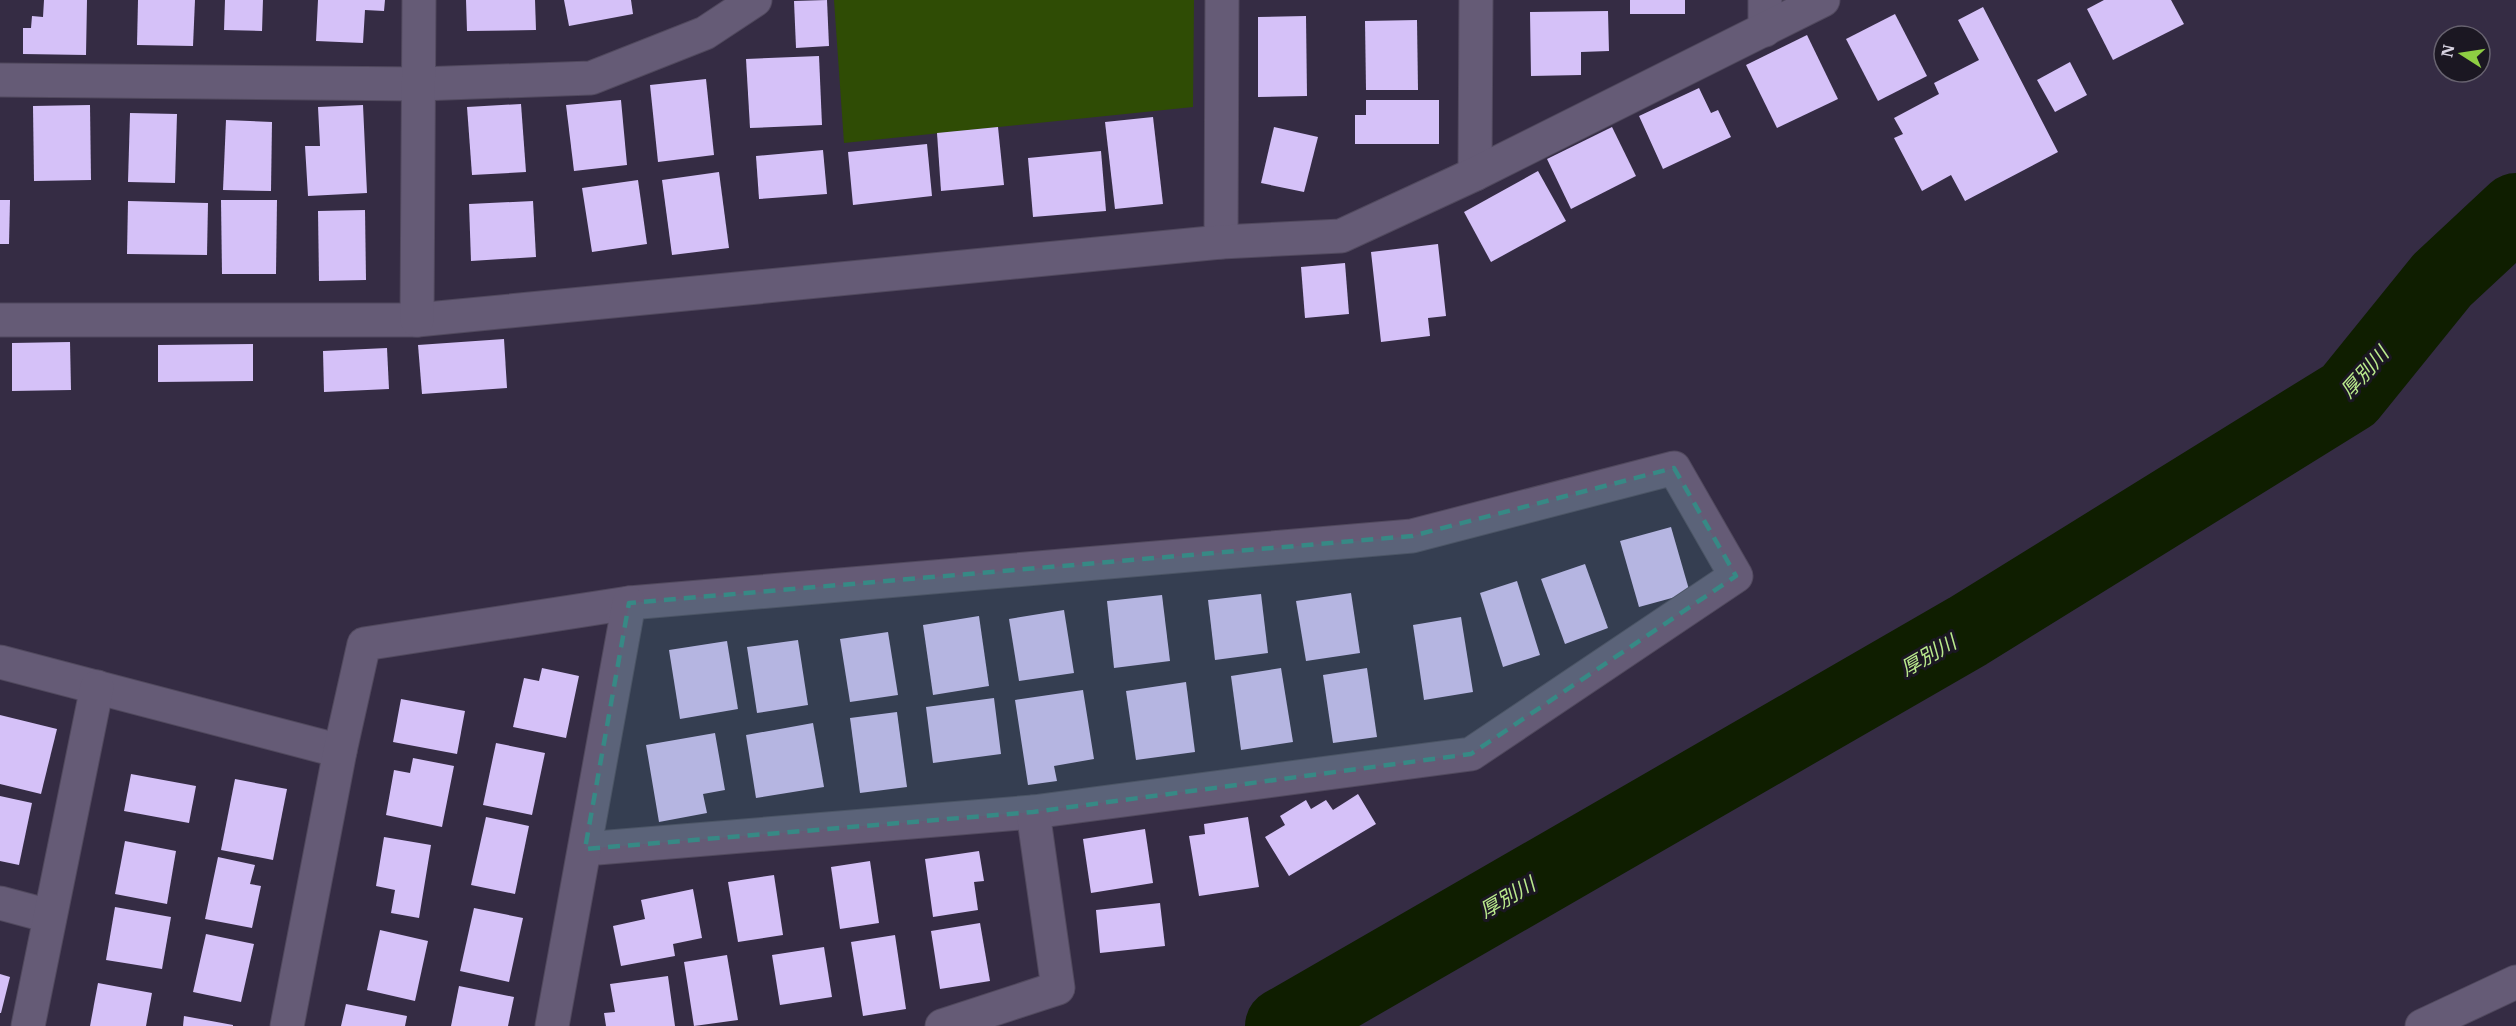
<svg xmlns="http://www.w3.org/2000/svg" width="2516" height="1026" viewBox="0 0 2516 1026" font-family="'IBM Plex Serif','Noto Sans JP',serif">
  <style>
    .green { fill: #2f4c05 }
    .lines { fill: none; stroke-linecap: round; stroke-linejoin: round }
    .river { stroke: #0f1e00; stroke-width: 76 }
    .building { fill: #d5c1f8 }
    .minor-casing { stroke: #51495e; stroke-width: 35 }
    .minor { stroke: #655b76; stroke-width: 33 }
    .marked { fill: #378985; fill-opacity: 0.2; stroke: #378985; stroke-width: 4.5; stroke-dasharray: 12 8; stroke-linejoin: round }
    .labels { text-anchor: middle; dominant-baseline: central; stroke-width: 6; stroke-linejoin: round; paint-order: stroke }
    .water-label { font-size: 20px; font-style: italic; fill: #baea8d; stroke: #1b1722 }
  </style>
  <rect width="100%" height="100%" fill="#352c44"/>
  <path class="green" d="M 834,0 L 1194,0 L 1193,107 L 844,143 Z"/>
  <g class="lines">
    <path class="river" d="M 1283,1026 L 1968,631 L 2349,395 L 2442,280 L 2516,211"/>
  </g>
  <g class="building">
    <path d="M 44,0 L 87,0 L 86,55 L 23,54 L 23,28 L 31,28 L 32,16 L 43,17 Z"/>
    <path d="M 138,0 L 195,0 L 193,46 L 137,45 Z"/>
    <path d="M 225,0 L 263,0 L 262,31 L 224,30 Z"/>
    <path d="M 318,0 L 385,0 L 384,11 L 365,10 L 363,43 L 316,41 Z"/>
    <path d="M 466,0 L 535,0 L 536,30 L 467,31 Z"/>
    <path d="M 564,0 L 631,0 L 633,14 L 569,26 Z"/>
    <path d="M 827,0 L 829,46 L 796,48 L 794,1 Z"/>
    <rect x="1630" y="0" width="55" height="14"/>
    <path d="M 2104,0 L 2171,0 L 2184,24 L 2113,60 L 2087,9 Z"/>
    <path d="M 1983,7 L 2058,152 L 1965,201 L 1951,175 L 1922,191 L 1894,138 L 1903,134 L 1894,118 L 1939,94 L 1934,83 L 1979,60 L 1958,20 Z"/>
    <path d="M 1608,11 L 1609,51 L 1581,52 L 1581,75 L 1531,76 L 1530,12 Z"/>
    <path d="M 1895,14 L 1927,76 L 1878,101 L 1846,39 Z"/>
    <path d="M 1306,16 L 1307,96 L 1258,97 L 1258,17 Z"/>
    <path d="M 1417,20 L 1418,90 L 1366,90 L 1365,21 Z"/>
    <path d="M 1807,35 L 1838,99 L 1777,128 L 1746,65 Z"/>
    <path d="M 819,56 L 822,125 L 750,128 L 746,59 Z"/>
    <path d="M 2070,62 L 2087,95 L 2055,112 L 2037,80 Z"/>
    <path d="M 706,79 L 714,155 L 658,162 L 650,85 Z"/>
    <path d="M 1699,88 L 1711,113 L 1718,110 L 1731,137 L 1663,169 L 1639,116 Z"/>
    <path d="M 621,100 L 627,165 L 574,171 L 566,105 Z"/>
    <path d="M 1366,100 L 1439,100 L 1439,144 L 1355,144 L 1355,115 L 1366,115 Z"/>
    <path d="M 521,104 L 526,172 L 472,175 L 467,107 Z"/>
    <path d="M 90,105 L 91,180 L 34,181 L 33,106 Z"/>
    <path d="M 363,105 L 367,193 L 308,196 L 305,146 L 320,146 L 318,107 Z"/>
    <path d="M 130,113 L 177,114 L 175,183 L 128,182 Z"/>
    <path d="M 1153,117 L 1163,204 L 1115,209 L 1105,122 Z"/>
    <path d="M 226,120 L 272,122 L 271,191 L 223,190 Z"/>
    <path d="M 998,127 L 1004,185 L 941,191 L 937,133 Z"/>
    <path d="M 1274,127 L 1318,137 L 1304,192 L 1261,183 Z"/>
    <path d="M 1612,127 L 1636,176 L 1571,209 L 1547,159 Z"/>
    <path d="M 927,144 L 932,196 L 853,205 L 848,152 Z"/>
    <path d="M 823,150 L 827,194 L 759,199 L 756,156 Z"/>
    <path d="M 1101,151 L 1106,211 L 1033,217 L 1028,158 Z"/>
    <path d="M 1538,171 L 1566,221 L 1491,262 L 1464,212 Z"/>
    <path d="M 719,172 L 729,248 L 672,255 L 662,180 Z"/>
    <path d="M 638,180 L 647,244 L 592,252 L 582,188 Z"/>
    <path d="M 0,200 L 10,200 L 9,244 L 0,244 Z"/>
    <path d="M 221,200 L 277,200 L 276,274 L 222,274 Z"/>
    <path d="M 128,201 L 208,203 L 207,255 L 127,254 Z"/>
    <path d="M 533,201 L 536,257 L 471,261 L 469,204 Z"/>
    <path d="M 365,210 L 366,280 L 319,281 L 318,211 Z"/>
    <path d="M 1438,244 L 1446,316 L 1428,318 L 1430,336 L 1381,342 L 1371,252 Z"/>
    <path d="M 1345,263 L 1349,314 L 1305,318 L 1301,267 Z"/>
    <path d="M 504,339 L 507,388 L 422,394 L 418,345 Z"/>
    <path d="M 70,342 L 71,390 L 12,391 L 12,343 Z"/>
    <path d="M 253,344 L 253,381 L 158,382 L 158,345 Z"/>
    <path d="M 387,348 L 389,389 L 324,392 L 323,351 Z"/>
    <path d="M 1671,527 L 1690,593 L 1639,607 L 1620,541 Z"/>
    <path d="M 1585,564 L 1608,628 L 1565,644 L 1541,579 Z"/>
    <path d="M 1517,581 L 1540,655 L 1503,667 L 1480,593 Z"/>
    <path d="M 1351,593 L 1360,653 L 1306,661 L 1296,601 Z"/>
    <path d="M 1261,594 L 1268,653 L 1215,660 L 1208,600 Z"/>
    <path d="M 1162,595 L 1170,661 L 1114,668 L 1107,601 Z"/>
    <path d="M 1064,610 L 1074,673 L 1019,681 L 1009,619 Z"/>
    <path d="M 979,616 L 989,686 L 933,695 L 923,625 Z"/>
    <path d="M 1461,617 L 1473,692 L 1424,700 L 1413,625 Z"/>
    <path d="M 888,632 L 898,695 L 850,702 L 840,639 Z"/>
    <path d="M 798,640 L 808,705 L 757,713 L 747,647 Z"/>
    <path d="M 727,641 L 738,709 L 680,719 L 669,650 Z"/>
    <path d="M 542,668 L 579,676 L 566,738 L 513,727 L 524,678 L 539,681 Z"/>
    <path d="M 1281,668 L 1293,742 L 1241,750 L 1231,676 Z"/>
    <path d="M 1367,668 L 1377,737 L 1333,743 L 1323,675 Z"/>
    <path d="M 1186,682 L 1195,752 L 1136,760 L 1126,691 Z"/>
    <path d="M 1083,690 L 1094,759 L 1054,766 L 1057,781 L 1028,785 L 1015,700 Z"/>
    <path d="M 994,698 L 1001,754 L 933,763 L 926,707 Z"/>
    <path d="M 401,699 L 465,711 L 457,754 L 393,742 Z"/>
    <path d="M 897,712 L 907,787 L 860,793 L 850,718 Z"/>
    <path d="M 0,715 L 57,729 L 41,794 L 0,784 Z"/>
    <path d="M 813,723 L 824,787 L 756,798 L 746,735 Z"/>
    <path d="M 715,733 L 725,790 L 703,794 L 707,813 L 659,822 L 646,745 Z"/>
    <path d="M 496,743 L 545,753 L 532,815 L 483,805 Z"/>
    <path d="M 413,758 L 454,766 L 442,827 L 386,815 L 394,770 L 410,773 Z"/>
    <path d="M 131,774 L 196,786 L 189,823 L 124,811 Z"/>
    <path d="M 235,779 L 287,789 L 273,860 L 221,850 Z"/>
    <path d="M 1358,794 L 1376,824 L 1289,876 L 1265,837 L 1285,825 L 1280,816 L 1306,800 L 1311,809 L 1326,800 L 1333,810 Z"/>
    <path d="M 0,796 L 32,803 L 19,865 L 0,861 Z"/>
    <path d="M 486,817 L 529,826 L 515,894 L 471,885 Z"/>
    <path d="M 1248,817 L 1259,887 L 1199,896 L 1189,836 L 1205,834 L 1204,824 Z"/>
    <path d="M 1145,829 L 1153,883 L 1091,893 L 1083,839 Z"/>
    <path d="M 384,837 L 431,845 L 419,918 L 391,913 L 395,890 L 376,886 Z"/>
    <path d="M 125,841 L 176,851 L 167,904 L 115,894 Z"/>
    <path d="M 979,851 L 984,881 L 974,882 L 978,910 L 933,917 L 925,859 Z"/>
    <path d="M 218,857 L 255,865 L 250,884 L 261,886 L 252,928 L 205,919 Z"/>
    <path d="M 870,861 L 879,923 L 840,929 L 831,867 Z"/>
    <path d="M 774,875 L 783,935 L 738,942 L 728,882 Z"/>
    <path d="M 693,889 L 702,938 L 673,944 L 675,956 L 621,966 L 613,926 L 645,919 L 641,900 Z"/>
    <path d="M 1160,903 L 1165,946 L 1100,953 L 1096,910 Z"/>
    <path d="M 115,907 L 171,917 L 162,969 L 106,960 Z"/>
    <path d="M 474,908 L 523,918 L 509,982 L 460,971 Z"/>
    <path d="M 980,923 L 990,981 L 940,989 L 931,931 Z"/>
    <path d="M 380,930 L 428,941 L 415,1001 L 367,990 Z"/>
    <path d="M 206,934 L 254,944 L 241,1002 L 193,992 Z"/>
    <path d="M 895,935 L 906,1009 L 863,1016 L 851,942 Z"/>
    <path d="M 824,947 L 832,997 L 780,1005 L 772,955 Z"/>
    <path d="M 727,955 L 738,1020 L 694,1026 L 684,962 Z"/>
    <path d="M 0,974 L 10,977 L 1,1013 L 0,1013 Z"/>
    <path d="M 668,976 L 675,1026 L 606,1026 L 604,1013 L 615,1012 L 610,984 Z"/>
    <path d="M 98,983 L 152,993 L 146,1026 L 90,1026 Z"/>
    <path d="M 459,986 L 514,997 L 508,1026 L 451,1026 Z"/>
    <path d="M 346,1004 L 407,1016 L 405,1026 L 341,1026 Z"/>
    <path d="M 184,1016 L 233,1025 L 233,1026 L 183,1026 Z"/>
  </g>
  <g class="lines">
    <defs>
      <g id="minor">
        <path d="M 1765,0 L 1765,30"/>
        <path d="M 0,80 L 420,84 L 591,78 L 705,33 L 755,0"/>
        <path d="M 1475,174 L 1476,0"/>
        <path d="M 1221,242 L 1222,0"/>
        <path d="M 0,320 L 417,320 L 1221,242 L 1341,236 L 1475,174 L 1823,0"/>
        <path d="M 417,320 L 419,0"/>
        <path d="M 0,662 L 340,751"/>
        <path d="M 0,903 L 49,916"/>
        <path d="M 28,1026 L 97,687"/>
        <path d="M 287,1026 L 340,751 L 364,644 L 629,603 L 1412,536 L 1674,468 L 1736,576 L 1471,754 L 1033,812 L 585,849"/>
        <path d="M 552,1026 L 629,603"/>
        <path d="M 942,1026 L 1058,988 L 1033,812"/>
        <path d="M 2422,1026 L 2516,982"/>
      </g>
    </defs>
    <use href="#minor" class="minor-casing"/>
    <use href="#minor" class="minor"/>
  </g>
  <path class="marked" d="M 1674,468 L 1736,576 L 1471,754 L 1033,812 L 585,849 L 629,603 L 1412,536 Z"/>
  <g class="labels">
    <g class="water-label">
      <text transform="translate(2364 372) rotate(-48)">厚別川</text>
      <text transform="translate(1928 655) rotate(-30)">厚別川</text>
      <text transform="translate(1507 897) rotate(-30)">厚別川</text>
    </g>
  </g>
  <g transform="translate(2462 54) rotate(282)"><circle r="28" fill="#1b1722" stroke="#67626f" stroke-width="1.5"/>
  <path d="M0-4.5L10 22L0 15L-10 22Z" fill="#8ece43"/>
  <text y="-9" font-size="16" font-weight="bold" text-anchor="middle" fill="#d8d3e2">N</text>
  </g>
</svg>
